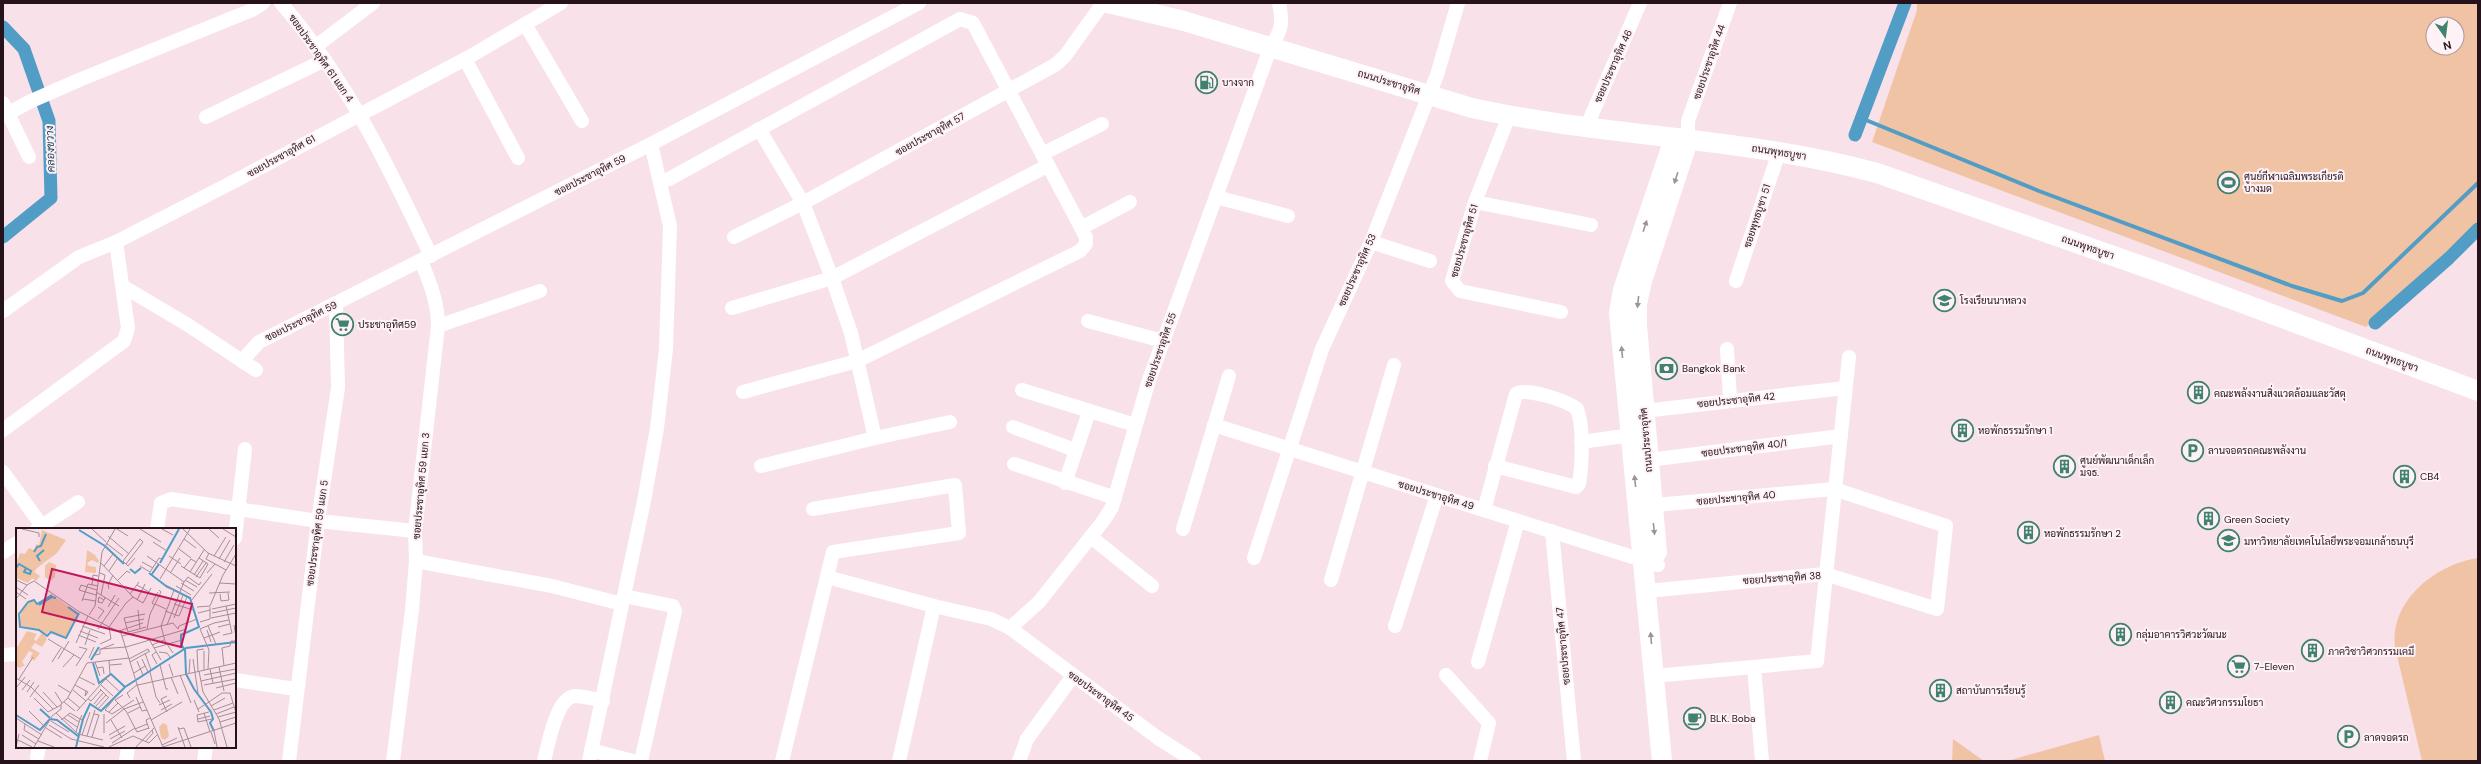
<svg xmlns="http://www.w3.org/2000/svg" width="2481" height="764" viewBox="0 0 2481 764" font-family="'DM Sans',Sarabun,sans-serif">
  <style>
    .green { fill: #f1c3a5; fill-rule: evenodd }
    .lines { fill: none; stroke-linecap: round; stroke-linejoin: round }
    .stream { stroke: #519dc5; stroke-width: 4 }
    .canal { stroke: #519dc5; stroke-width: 13 }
    .minor { stroke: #fff; stroke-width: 14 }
    .secondary { stroke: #fff; stroke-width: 20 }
    .oneway { fill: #9d9498 }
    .labels { text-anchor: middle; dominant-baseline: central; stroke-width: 4; stroke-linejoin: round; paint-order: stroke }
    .street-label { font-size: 10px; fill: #26121b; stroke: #fef2f6 }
    .poi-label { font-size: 10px; fill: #26121b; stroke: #fef2f6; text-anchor: start }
    .water-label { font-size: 11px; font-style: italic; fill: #1c3e50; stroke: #fef2f6 }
    .inset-river { fill: none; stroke: #519dc5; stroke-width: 2 }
    .inset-road { fill: none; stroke: #a58e97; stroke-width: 1 }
    .view { fill: #c2185b; fill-opacity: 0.15; stroke: #c2185b; stroke-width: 2 }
    .inset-edge { fill: none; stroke: #26121b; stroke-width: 2 }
  </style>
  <rect width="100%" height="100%" fill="#f9e1ea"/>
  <g class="green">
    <path d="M 1917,3 L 2478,3 L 2478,222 L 2366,327 L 1872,142 L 1917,10 ZM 2433,24 L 2457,24 L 2457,48 L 2433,48 Z"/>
    <path d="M 2478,558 L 2478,761 L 2422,761 L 2395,647 C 2389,601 2436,564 2478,558 Z"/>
    <path d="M 2099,735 L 2105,761 L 2007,761 Z"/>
    <path d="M 1953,739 L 1984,761 L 1952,761 Z"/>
  </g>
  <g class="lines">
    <path class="stream" d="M 1861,118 L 2039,191 L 2292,286 L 2342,301 L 2363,293 L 2478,183"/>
    <g class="canal">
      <path d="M 3,27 L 24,49 L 49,121 L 51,198 L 3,237"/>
      <path d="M 1855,135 L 1905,3"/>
      <path d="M 2375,323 L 2449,258 L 2478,229"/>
    </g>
    <g class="minor">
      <path d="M 281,3 C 346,78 389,167 431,256"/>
      <path d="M 525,24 L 582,121"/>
      <path d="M 315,47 L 373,3"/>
      <path d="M 465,59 L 518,158"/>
      <path d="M 3,103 L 29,157"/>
      <path d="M 9,113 L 29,102 L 79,80 L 252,10 L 263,3"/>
      <path d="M 1509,116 L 1475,202 L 1452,281 L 1460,291 L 1561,312"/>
      <path d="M 206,117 L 325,60"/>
      <path d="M 1586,128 L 1640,3"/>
      <path d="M 759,129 L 803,203 L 832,278 L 851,333 L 875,438"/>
      <path d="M 1688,141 L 1688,121 L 1730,3"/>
      <path d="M 1042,154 L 1102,124"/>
      <path d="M 669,179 L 960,19 L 973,23 L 1086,237 L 1086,244 L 1080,251 L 857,361 L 743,392"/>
      <path d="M 1216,197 L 1288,216"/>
      <path d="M 1475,202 L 1591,225"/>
      <path d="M 1081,228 L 1130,202"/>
      <path d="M 734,237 L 803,203 L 1055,65 L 1065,56 L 1103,3"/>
      <path d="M 1371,242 L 1430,261"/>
      <path d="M 1736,281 L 1779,152"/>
      <path d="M 124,287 L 188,325 L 242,361 L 259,342 L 651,144 L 919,3"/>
      <path d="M 732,308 L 832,278 L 1047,166"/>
      <path d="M 3,311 L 79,257 L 116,242 L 229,184 L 469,57 L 561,3"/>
      <path d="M 1088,321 L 1163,341"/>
      <path d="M 438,326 L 540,291"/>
      <path d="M 1727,349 L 1730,400"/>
      <path d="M 242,361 L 256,370"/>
      <path d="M 1022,390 L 1135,425"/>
      <path d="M 1635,412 L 1845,388"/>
      <path d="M 1214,425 L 1658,565"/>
      <path d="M 1013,427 L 1075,450"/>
      <path d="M 3,430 L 124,341 L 128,328 L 116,242"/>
      <path d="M 1581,442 L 1639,434"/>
      <path d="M 1648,460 L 1841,436"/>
      <path d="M 1014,464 L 1115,498"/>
      <path d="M 761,466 L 875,438 L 950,422"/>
      <path d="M 3,472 L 42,526"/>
      <path d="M 1065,483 L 1089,412"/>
      <path d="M 1644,506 L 1834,489 L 1946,526 L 1937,609 L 1825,574 L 1647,591"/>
      <path d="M 1484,510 L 1516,394 C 1526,387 1568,401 1577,409 C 1584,427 1582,465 1579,484 L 1576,487 L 1495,466"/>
      <path d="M 37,529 L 78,502"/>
      <path d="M 157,529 L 161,503 L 171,499 L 318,521 L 415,531"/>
      <path d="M 1183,529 L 1229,376"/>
      <path d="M 1552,531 L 1574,761"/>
      <path d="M 1091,537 L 1152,586"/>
      <path d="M 235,538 L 245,449"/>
      <path d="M 3,552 L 17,543"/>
      <path d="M 1254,558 L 1322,349 L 1371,242 L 1437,75 L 1458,3"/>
      <path d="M 416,561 L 552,586 L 622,604"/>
      <path d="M 827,577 L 934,606 L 991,619 L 1010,628 L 1158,738 L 1194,761"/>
      <path d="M 1331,580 L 1394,365"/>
      <path d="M 624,596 L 673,606 L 675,611 L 641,761"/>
      <path d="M 1395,626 L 1437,495"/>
      <path d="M 1010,628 L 1039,602 L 1104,520 L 1112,507 L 1149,380 L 1271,46 C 1282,31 1283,21 1279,3"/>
      <path d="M 3,655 L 17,654"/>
      <path d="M 1478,662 L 1518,521"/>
      <path d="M 1754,667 L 1762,761"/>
      <path d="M 1446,675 L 1489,723 L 1480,761"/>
      <path d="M 1654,676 L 1817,661 L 1849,357"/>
      <path d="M 235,680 L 296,689"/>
      <path d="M 591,750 L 633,761"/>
      <path d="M 37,757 L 39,747"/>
      <path d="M 126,761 L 128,747"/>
      <path d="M 204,761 L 206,747"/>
      <path d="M 289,761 L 318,521 L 338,388 L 336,304"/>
      <path d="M 393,761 L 412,610 L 416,561 L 415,531 L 438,326 C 438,302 430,283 421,261"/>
      <path d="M 544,761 C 548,746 556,697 575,696 C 583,696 594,699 603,701"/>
      <path d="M 589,761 L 644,501 L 657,428 L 666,349 L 670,226 L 651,144"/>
      <path d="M 782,761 L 833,552 L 959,533 L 955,485 L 813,509"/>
      <path d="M 899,761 L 934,606"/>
      <path d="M 1019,761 L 1027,739 L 1073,676"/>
    </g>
    <g class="secondary">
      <path d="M 1108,3 L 1184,21 L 1472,108 C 1606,137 1744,137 1877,173 L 2159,272 L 2478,391"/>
      <path d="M 1657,552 L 1637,326 L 1637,304 L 1642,281 L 1688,141"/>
      <path d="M 1662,761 L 1619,313 L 1623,290 L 1674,139"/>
    </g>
  </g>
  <defs><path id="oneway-solid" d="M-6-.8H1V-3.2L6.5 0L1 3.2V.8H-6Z"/></defs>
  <g class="oneway">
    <use href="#oneway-solid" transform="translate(1676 178) rotate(108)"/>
    <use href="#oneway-solid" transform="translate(1645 226) rotate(-72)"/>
    <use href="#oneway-solid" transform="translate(1638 302) rotate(96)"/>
    <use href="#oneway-solid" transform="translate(1622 352) rotate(-95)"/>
    <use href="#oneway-solid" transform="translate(1635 481) rotate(-96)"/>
    <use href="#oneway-solid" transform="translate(1654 529) rotate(84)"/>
    <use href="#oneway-solid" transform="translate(1651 638) rotate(-95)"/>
  </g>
  <defs>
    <symbol id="fuel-ring" viewBox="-11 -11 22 22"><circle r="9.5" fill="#fef2f6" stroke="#408170" stroke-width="1.5"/><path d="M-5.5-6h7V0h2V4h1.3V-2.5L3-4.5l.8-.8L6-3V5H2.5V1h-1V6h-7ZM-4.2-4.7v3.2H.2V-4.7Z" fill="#408170"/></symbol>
    <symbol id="stadium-ring" viewBox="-11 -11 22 22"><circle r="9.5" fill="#fef2f6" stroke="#408170" stroke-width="1.5"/><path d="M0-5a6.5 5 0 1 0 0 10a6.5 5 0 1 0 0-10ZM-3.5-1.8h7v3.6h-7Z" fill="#408170"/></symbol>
    <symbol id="school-ring" viewBox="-11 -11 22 22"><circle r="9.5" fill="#fef2f6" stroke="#408170" stroke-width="1.5"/><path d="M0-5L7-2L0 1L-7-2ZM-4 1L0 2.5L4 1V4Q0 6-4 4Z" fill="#408170"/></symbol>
    <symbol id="supermarket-ring" viewBox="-11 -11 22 22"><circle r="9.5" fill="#fef2f6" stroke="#408170" stroke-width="1.5"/><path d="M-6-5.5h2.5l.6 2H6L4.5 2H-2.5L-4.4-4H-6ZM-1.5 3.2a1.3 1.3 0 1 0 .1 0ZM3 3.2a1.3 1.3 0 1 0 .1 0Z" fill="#408170"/></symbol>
    <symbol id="bank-ring" viewBox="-11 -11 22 22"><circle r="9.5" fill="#fef2f6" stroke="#408170" stroke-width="1.5"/><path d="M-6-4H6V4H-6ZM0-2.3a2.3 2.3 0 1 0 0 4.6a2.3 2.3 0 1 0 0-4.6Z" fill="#408170"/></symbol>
    <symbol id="building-ring" viewBox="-11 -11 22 22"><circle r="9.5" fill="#fef2f6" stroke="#408170" stroke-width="1.5"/><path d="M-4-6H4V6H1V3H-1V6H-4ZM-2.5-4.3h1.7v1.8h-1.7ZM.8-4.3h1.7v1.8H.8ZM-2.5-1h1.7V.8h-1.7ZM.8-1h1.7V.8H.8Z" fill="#408170"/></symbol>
    <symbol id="parking-ring" viewBox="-11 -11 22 22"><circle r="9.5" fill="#fef2f6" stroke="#408170" stroke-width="1.5"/><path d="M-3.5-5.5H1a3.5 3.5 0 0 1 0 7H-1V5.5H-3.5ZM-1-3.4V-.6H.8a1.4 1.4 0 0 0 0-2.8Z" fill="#408170"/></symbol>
    <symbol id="university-ring" viewBox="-11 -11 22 22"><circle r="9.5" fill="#fef2f6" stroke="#408170" stroke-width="1.5"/><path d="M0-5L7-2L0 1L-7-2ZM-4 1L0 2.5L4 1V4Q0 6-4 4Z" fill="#408170"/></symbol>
    <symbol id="cafe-ring" viewBox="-11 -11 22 22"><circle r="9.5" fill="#fef2f6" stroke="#408170" stroke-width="1.5"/><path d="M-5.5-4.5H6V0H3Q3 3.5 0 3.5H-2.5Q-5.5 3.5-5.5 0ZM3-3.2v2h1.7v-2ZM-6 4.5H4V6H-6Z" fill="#408170"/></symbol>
  </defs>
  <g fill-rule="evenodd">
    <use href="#fuel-ring" x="1194" y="70" width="25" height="25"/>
    <use href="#stadium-ring" x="2216" y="170" width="25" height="25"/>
    <use href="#school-ring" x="1932" y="288" width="25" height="25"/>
    <use href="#supermarket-ring" x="330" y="312" width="25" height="25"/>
    <use href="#bank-ring" x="1654" y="356" width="25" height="25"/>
    <use href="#building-ring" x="2186" y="380" width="25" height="25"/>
    <use href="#building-ring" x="1950" y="418" width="25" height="25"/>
    <use href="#parking-ring" x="2180" y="438" width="25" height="25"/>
    <use href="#building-ring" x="2052" y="454" width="25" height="25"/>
    <use href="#building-ring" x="2392" y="464" width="25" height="25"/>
    <use href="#building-ring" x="2196" y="506" width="25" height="25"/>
    <use href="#building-ring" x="2016" y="520" width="25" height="25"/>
    <use href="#university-ring" x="2216" y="528" width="25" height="25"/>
    <use href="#building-ring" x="2108" y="622" width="25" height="25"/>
    <use href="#building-ring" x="2300" y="638" width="25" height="25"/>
    <use href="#supermarket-ring" x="2226" y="654" width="25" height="25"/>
    <use href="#building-ring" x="1928" y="678" width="25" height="25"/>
    <use href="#building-ring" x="2158" y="690" width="25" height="25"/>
    <use href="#cafe-ring" x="1682" y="706" width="25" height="25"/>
    <use href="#parking-ring" x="2336" y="724" width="25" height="25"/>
  </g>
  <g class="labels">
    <g class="street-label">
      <text transform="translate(321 58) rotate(55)">ซอยประชาอุทิศ 61 แยก 4</text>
      <text transform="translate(1709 62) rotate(-71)">ซอยประชาอุทิศ 44</text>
      <text transform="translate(1613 66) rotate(-66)">ซอยประชาอุทิศ 46</text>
      <text transform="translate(1389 82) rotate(17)">ถนนประชาอุทิศ</text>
      <text transform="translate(930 134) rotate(-29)">ซอยประชาอุทิศ 57</text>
      <text transform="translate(1779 152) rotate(9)">ถนนพุทธบูชา</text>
      <text transform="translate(281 156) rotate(-29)">ซอยประชาอุทิศ 61</text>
      <text transform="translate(590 175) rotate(-27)">ซอยประชาอุทิศ 59</text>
      <text transform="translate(1757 216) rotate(-72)">ซอยพุทธบูชา 51</text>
      <text transform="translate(1464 241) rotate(-74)">ซอยประชาอุทิศ 51</text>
      <text transform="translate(2088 247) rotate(19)">ถนนพุทธบูชา</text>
      <text transform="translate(1357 270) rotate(-66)">ซอยประชาอุทิศ 53</text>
      <text transform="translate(301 321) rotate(-26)">ซอยประชาอุทิศ 59</text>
      <text transform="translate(1160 350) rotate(-71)">ซอยประชาอุทิศ 55</text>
      <text transform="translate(2392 359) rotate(20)">ถนนพุทธบูชา</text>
      <text transform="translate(1736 400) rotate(-6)">ซอยประชาอุทิศ 42</text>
      <text transform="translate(1646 440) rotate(-95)">ถนนประชาอุทิศ</text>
      <text transform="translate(1744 448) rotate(-7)">ซอยประชาอุทิศ 40/1</text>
      <text transform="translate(421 486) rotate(-85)">ซอยประชาอุทิศ 59 แยก 3</text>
      <text transform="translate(1436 495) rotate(17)">ซอยประชาอุทิศ 49</text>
      <text transform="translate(1736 498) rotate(-5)">ซอยประชาอุทิศ 40</text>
      <text transform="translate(317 533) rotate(-82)">ซอยประชาอุทิศ 59 แยก 5</text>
      <text transform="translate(1782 578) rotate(-4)">ซอยประชาอุทิศ 38</text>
      <text transform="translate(1563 646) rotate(-95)">ซอยประชาอุทิศ 47</text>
      <text transform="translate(1101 696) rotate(36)">ซอยประชาอุทิศ 45</text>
    </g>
    <g class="poi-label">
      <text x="1222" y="82">บางจาก</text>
      <text x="2244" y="176">ศูนย์กีฬาเฉลิมพระเกียรติ<tspan x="2244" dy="12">บางมด</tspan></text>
      <text x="1960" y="300">โรงเรียนนาหลวง</text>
      <text x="358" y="324">ประชาอุทิศ59</text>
      <text x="1682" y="368">Bangkok Bank</text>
      <text x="2214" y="393">คณะพลังงานสิ่งแวดล้อมและวัสดุ</text>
      <text x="1978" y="430">หอพักธรรมรักษา 1</text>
      <text x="2208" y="450">ลานจอดรถคณะพลังงาน</text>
      <text x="2080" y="460">ศูนย์พัฒนาเด็กเล็ก<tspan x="2080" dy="12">มจธ.</tspan></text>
      <text x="2420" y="476">CB4</text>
      <text x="2224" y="519">Green Society</text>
      <text x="2044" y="533">หอพักธรรมรักษา 2</text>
      <text x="2244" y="541">มหาวิทยาลัยเทคโนโลยีพระจอมเกล้าธนบุรี</text>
      <text x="2136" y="634">กลุ่มอาคารวิศวะวัฒนะ</text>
      <text x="2328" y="651">ภาควิชาวิศวกรรมเคมี</text>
      <text x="2254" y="666">7-Eleven</text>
      <text x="1956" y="690">สถาบันการเรียนรู้</text>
      <text x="2186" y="702">คณะวิศวกรรมโยธา</text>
      <text x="1710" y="718">BLK. Boba</text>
      <text x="2364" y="737">ลาดจอดรถ</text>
    </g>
    <g class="water-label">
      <text transform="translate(50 149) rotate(-92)">คลองขวาง</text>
    </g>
  </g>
  <g transform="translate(16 528)">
    <rect width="220" height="220" fill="#f9e1ea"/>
    <path d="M 26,2 L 50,12 L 41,25 L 21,40 L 18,44 L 24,48 L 20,53 L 16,50 L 12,55 L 0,50 L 0,35 L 4,25 L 9,26 L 13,20 L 18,22 L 20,16 L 23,17 ZM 71,22 L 79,27 L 83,33 L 82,35 L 76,32 L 71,35 L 73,38 L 80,39 L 80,45 L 69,44 ZM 33,34 L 40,37 L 39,49 L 35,53 L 29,49 L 29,38 ZM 37,67 L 62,85 L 50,109 L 34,103 L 30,107 L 22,101 L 4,98 L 5,84 L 14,73 L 18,73 L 20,76 ZM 11,103 L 21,106 L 18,111 L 20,113 L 26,105 L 31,111 L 26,119 L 19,115 L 15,120 L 24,125 L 18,133 L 14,129 L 17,125 L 13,123 L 6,134 L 9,137 L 4,140 L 0,138 L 0,121 ZM 147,195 L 151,197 L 153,208 L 149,212 L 145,210 L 143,199 Z" fill="#f1c3a5"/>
    <path class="inset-river" d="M 63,2 L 89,18 L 108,36M 18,24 L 21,19 L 25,18 L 30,6M 24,33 L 21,28 L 28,22M 144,35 L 163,1M 0,40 L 3,36 L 15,43 L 14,46 L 8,44 L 10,40M 114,41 L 119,45 L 125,40M 133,45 L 150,58 L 174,70 L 183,99 L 165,107 L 165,116 L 168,121M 136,46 L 143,36M 36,67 L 21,76 L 18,72 L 12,74 L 3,86 L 4,99 L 23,102 L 31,108 L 35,104 L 50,110 L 63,85M 23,77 L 36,69 L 40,70M 52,79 L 62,86M 169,121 L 170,146 L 178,161 L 195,184 L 197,191 L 194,195 L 198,203M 75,132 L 83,119M 77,135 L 83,155 L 95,146 L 109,159M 24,181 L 34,190M 0,187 L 24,202 L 34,191 L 41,192 L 62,208M 60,219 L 67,191 L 74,176 L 85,183 L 109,159 L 170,120 L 220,114"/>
    <path class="inset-road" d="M 6,1 L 23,5 L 23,9M 76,1 L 90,14M 101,1 L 112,8M 124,1 L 145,14M 146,1 L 157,7M 167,1 L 192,25 L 220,38M 193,1 L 203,10M 207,1 L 220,9M 92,8 L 113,26M 168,11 L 180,20M 137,14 L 151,23M 90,15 L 107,28M 163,21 L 175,30M 193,25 L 190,31 L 210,42M 131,28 L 168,54 L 151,97M 153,28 L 165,36M 198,28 L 210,9M 203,31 L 214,12M 126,34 L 137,40M 208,34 L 218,17M 85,35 L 117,69 L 127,75M 110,36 L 127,14 L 124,11 L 107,33 L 112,38 L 119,30M 88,38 L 97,26M 124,38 L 134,44 L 143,30 L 146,31M 165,38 L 184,50 L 192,36 L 183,30M 168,40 L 175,31 L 180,34M 93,43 L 101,31M 155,44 L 164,30M 174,44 L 188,22M 84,45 L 89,47 L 85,67M 191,45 L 199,36M 178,47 L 187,33M 180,49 L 190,35M 144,51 L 174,1M 0,52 L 11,57 L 18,53 L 62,83 L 105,105 L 124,166 L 147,219M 102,52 L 111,43 L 114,45M 169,52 L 181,59M 168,54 L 172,49 L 183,57 L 185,54M 165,55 L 178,63M 203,55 L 220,56M 76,57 L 77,47 L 82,48M 121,57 L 133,64M 160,58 L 175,67M 0,59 L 12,67M 93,61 L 92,57 L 97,47M 0,64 L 10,71M 80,64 L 103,78M 193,65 L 214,64M 114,66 L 123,54M 204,66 L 205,73 L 213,72 L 212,65M 80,67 L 63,62 L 65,57 L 81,62M 0,71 L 11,57M 67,71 L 80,73M 88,72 L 83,69 L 82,74 L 86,75 L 88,72 L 89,69M 121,72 L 129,56M 66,73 L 72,56 L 82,58M 175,73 L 196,46M 127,75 L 135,60M 139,76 L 150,81M 158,76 L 177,82M 139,77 L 136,75 L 142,64M 82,79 L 88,83 L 82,91M 92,79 L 99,67M 181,79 L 194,78 L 207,47 L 220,26M 196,81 L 220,76M 122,82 L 124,101M 149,83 L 163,88 L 171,69M 182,85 L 194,82M 196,85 L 220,80M 129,86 L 108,90 L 112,104 L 130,99M 73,87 L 79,78 L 86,24 L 99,1M 158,90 L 167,67M 195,90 L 220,85M 184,94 L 194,91 L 194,79M 109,95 L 128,91M 198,95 L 213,92M 218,97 L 220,109M 66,98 L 89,106M 145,98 L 158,62 L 150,59M 145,98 L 149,113 L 157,125M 192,98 L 200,116M 202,99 L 214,96M 82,101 L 103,70M 131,101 L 134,86 L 145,64 L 143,62M 162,101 L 163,98 L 181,91M 191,102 L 195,114M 64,103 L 82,110M 103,103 L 127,95M 62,107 L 80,114M 207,107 L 216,105 L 210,78M 106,108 L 157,95 L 162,101M 188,110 L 204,104M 32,111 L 65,131M 133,111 L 145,132M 60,115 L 72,88M 84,116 L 95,111 L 93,99 L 110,75 L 117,69M 69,117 L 74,102M 136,117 L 148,112M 138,120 L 166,112M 85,121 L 98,116M 140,124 L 136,127 L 141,136M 143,124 L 151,125 L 154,129M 129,125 L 135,142M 79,127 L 84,126 L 84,121 L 110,119 L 171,101M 73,130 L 78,119M 42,131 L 53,113M 113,131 L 132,121 L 133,123M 126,131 L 132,144M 177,131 L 182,165M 121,133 L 127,147M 36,134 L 45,120M 79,134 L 84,148M 114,134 L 134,123M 153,136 L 157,148M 94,137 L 106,136M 144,137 L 150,161 L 152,161M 60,138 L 71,121 L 63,119M 208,138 L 206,120 L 214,118 L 215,113 L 220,113M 47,139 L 58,127M 203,139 L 208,163M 81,140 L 87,139 L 88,146M 192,141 L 193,122 L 184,101 L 198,95M 194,141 L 197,155M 188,142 L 188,123M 182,143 L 181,122 L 188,121M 183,143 L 187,164 L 203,191 L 211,219M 134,144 L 140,169 L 144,175M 118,145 L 129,138M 173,145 L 174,131M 164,147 L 175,175M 188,147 L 220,141M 63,149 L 79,157M 155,149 L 162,166M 0,150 L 15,159 L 37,181M 3,151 L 17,129M 90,151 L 104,164M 185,153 L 220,145M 42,157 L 55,165M 59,157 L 72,164 L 69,168 L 70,163M 85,157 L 97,168M 122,157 L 220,135 L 220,128M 188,157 L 220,151M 0,160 L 9,149M 200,160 L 220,155M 84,161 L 93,170M 6,162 L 14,152M 57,162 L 70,173M 11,164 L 18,154M 27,164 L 41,179M 39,164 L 46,175M 107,167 L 99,172 L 110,183 L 121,204 L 133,200M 151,168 L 145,171 L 151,184M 14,169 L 23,157M 120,169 L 126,183 L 131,182M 18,170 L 32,184 L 45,177M 52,170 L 64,180M 114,170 L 111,165 L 122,156M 72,171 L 75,173 L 85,162M 98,171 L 89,182 L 96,186 L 118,172M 178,172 L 183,184M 48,174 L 59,183M 193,174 L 206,165 L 214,165 L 217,175M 78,176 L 87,165M 143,177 L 154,172M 80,178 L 90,167M 195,178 L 209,170M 182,181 L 193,174M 81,182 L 92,170M 145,182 L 156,176M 198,182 L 217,175 L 220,184M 13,183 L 30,200M 61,183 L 94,146 L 93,132M 93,184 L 102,175M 193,184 L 181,187 L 182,194 L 196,191M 40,185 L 62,206 L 87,212M 112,185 L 124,179M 188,185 L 194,204M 88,186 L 88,205M 200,186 L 218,179M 52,187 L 63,194M 202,189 L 220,184M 0,190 L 26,207M 48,190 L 61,199M 182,191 L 194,188M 45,192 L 54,185 L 64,191 L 66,187M 95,192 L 106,210M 135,192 L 166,174M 35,193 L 53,204M 204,194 L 220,189M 90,195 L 108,181 L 127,174M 9,196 L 8,202 L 23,211M 33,197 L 55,211 L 88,219M 162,199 L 169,219M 30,200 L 46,210M 119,201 L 131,196M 133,201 L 130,192 L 134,190M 162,201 L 168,200 L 175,219M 198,203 L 201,219M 60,204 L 64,191 L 66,192M 195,204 L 199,216M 6,207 L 20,216M 66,207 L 74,184M 93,207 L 109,198M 71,208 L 79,182M 76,209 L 83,187 L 78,186M 94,211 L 109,203M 2,212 L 16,219M 22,213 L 38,219M 130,213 L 137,205 L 136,202M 96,215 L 119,200M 146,217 L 161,210M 0,219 L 3,206M 18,219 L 36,188 L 45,181 L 45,176 L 51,171 L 71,135 L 113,130M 93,219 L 117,208 L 133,215 L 141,207M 120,219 L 138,200M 147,219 L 220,195"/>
    <path class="view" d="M 36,41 L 176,76 L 165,119 L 26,84 Z"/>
    <rect width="220" height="220" class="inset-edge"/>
  </g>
  <rect width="2481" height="764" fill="none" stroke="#26121b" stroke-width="8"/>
  <g transform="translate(2445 36) rotate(166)"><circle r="19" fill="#fef2f6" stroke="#a8989e"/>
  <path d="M0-3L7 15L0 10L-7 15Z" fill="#408170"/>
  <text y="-6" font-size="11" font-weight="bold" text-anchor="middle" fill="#26121b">N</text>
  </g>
</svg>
